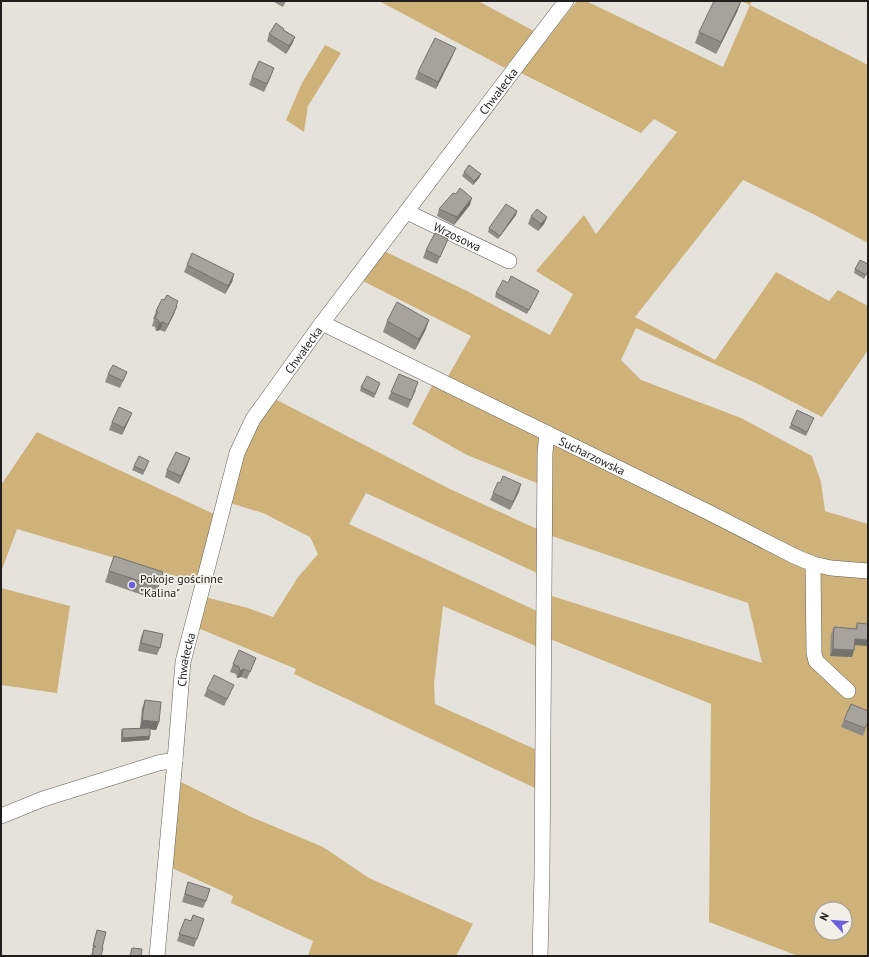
<svg xmlns="http://www.w3.org/2000/svg" width="869" height="957" viewBox="0 0 869 957" font-family="'PT Sans',sans-serif">
  <style>
    .green { fill: #ceb279; fill-rule: evenodd }
    .lines { fill: none; stroke-linecap: round; stroke-linejoin: round }
    .minor-casing { stroke: #615e59; stroke-width: 16 }
    .minor { stroke: #fff; stroke-width: 15 }
    .wall { fill: #8f8c88 }
    .shaded-wall { fill: #74726f }
    .building { fill: #a6a39e; stroke: #74726f }
    .poi-dot { fill: #6d61db; stroke: #f2efe9; stroke-width: 1.5 }
    .labels { text-anchor: middle; dominant-baseline: central; stroke-width: 3.5; stroke-linejoin: round; paint-order: stroke }
    .street-label { font-size: 12px; fill: #201f1d; stroke: #f2efe9 }
    .poi-label { font-size: 12px; fill: #201f1d; stroke: #f2efe9; text-anchor: start }
  </style>
  <rect width="100%" height="100%" fill="#e5e2dc"/>
  <g class="green">
    <path d="M 379,1 L 478,1 L 534,31 L 505,68 Z"/>
    <path d="M 577,1 L 586,1 L 723,67 L 750,5 L 741,1 L 752,1 L 750,5 L 868,65 L 868,243 L 815,215 L 743,180 L 635,317 L 715,360 L 776,272 L 829,301 L 838,290 L 868,306 L 868,350 L 822,417 L 758,384 L 636,328 L 621,360 L 641,380 L 741,418 L 812,456 L 821,482 L 825,511 L 868,524 L 868,564 L 837,562 L 805,553 L 745,525 L 447,378 L 471,336 L 363,281 L 384,251 L 467,291 L 550,335 L 573,294 L 536,271 L 584,215 L 596,234 L 677,132 L 654,119 L 641,133 L 521,73 L 556,27 Z"/>
    <path d="M 325,45 L 341,53 L 308,106 L 304,132 L 286,120 L 302,83 Z"/>
    <path d="M 433,384 L 540,437 L 537,483 L 467,455 L 412,424 Z"/>
    <path d="M 273,398 L 450,489 L 537,529 L 537,573 L 366,493 L 349,524 L 537,611 L 538,647 L 443,606 L 434,684 L 435,704 L 537,750 L 537,789 L 294,674 L 296,669 L 198,628 L 205,597 L 248,608 L 273,617 L 298,577 L 318,554 L 310,537 L 263,513 L 230,503 L 245,442 Z"/>
    <path d="M 37,432 L 214,514 L 196,582 L 17,529 L 1,572 L 1,485 Z"/>
    <path d="M 551,441 L 791,561 L 868,575 L 868,956 L 798,956 L 709,922 L 711,704 L 545,637 L 549,595 L 762,663 L 748,603 L 549,535 ZM 821,909 L 845,909 L 845,933 L 821,933 Z"/>
    <path d="M 1,588 L 70,606 L 57,693 L 1,685 Z"/>
    <path d="M 181,782 L 249,816 L 323,847 L 369,878 L 473,924 L 456,956 L 308,956 L 313,941 L 231,903 L 233,896 L 172,868 Z"/>
  </g>
  <g class="lines">
    <defs>
      <g id="minor">
        <path id="s1" d="M 407,212 L 509,261"/>
        <path id="s2" d="M 322,323 L 710,513 L 794,556 L 813,564 L 831,568 L 868,571"/>
        <path d="M 813,564 L 814,653 L 816,661 L 848,691"/>
        <path d="M 1,816 L 43,799 L 158,763 L 175,760"/>
        <path id="s3" d="M 157,956 L 175,760 L 183,662 L 237,453 L 253,419 L 322,323 L 566,1"/>
        <path d="M 540,956 L 542,874 L 545,453 L 547,433"/>
      </g>
    </defs>
    <use href="#minor" class="minor-casing"/>
    <use href="#minor" class="minor"/>
  </g>
  <g class="wall">
    <path d="M 275,1 L 286,1 L 283,7 L 274,2 Z"/>
    <path d="M 741,1 L 737,12 L 716,54 L 695,43 L 699,32 Z"/>
    <path d="M 284,30 L 295,37 L 292,44 L 286,54 L 267,41 L 269,34 Z"/>
    <path d="M 453,55 L 436,89 L 415,79 L 418,72 Z"/>
    <path d="M 271,76 L 264,92 L 249,85 L 252,77 Z"/>
    <path d="M 464,172 L 481,174 L 479,178 L 473,185 L 462,176 Z"/>
    <path d="M 456,194 L 470,205 L 454,225 L 437,216 L 439,209 Z"/>
    <path d="M 517,211 L 516,215 L 498,239 L 488,232 L 489,228 Z"/>
    <path d="M 531,216 L 547,217 L 544,224 L 538,231 L 528,224 Z"/>
    <path d="M 448,239 L 445,246 L 437,264 L 423,258 L 426,250 Z"/>
    <path d="M 868,264 L 868,272 L 864,279 L 854,273 L 855,269 Z"/>
    <path d="M 187,265 L 234,274 L 232,282 L 225,294 L 184,272 Z"/>
    <path d="M 508,283 L 539,291 L 527,314 L 495,297 L 496,293 Z"/>
    <path d="M 176,306 L 174,314 L 165,332 L 160,330 L 156,331 L 155,327 L 152,326 L 154,319 L 153,319 L 156,311 Z"/>
    <path d="M 429,320 L 425,331 L 415,350 L 383,332 L 387,321 Z"/>
    <path d="M 127,372 L 120,388 L 105,382 L 108,374 Z"/>
    <path d="M 379,386 L 374,398 L 360,391 L 361,387 Z"/>
    <path d="M 416,390 L 408,408 L 388,399 L 391,392 Z"/>
    <path d="M 132,413 L 129,420 L 122,435 L 109,430 L 112,422 Z"/>
    <path d="M 812,422 L 806,436 L 789,428 L 791,424 Z"/>
    <path d="M 190,458 L 187,466 L 179,484 L 165,477 L 167,470 Z"/>
    <path d="M 148,464 L 143,475 L 132,470 L 134,466 Z"/>
    <path d="M 521,484 L 510,510 L 490,500 L 493,493 Z"/>
    <path d="M 114,556 L 158,587 L 154,599 L 105,582 Z"/>
    <path d="M 857,623 L 854,650 L 852,657 L 830,656 L 831,634 L 834,627 L 855,629 Z"/>
    <path d="M 144,630 L 160,648 L 157,655 L 138,651 L 141,637 Z"/>
    <path d="M 256,658 L 247,679 L 241,677 L 237,678 L 236,674 L 230,672 L 233,664 Z"/>
    <path d="M 207,689 L 231,692 L 224,706 L 204,696 Z"/>
    <path d="M 145,700 L 159,722 L 156,730 L 150,729 L 150,736 L 149,740 L 121,742 L 121,733 L 122,729 L 142,728 L 140,728 L 142,708 Z"/>
    <path d="M 844,720 L 868,722 L 863,736 L 841,727 Z"/>
    <path d="M 188,882 L 206,901 L 203,908 L 182,902 Z"/>
    <path d="M 185,919 L 191,921 L 204,919 L 194,947 L 177,941 Z"/>
    <path d="M 97,930 L 101,956 L 91,956 L 93,950 L 92,950 Z"/>
  </g>
  <g class="shaded-wall">
    <path d="M 741,1 L 737,12 L 716,54 L 721,42 Z"/>
    <path d="M 295,37 L 292,44 L 286,54 L 289,46 Z"/>
    <path d="M 456,48 L 453,55 L 436,89 L 438,82 Z"/>
    <path d="M 274,68 L 271,76 L 264,92 L 267,84 Z"/>
    <path d="M 481,174 L 479,178 L 473,185 L 474,181 Z"/>
    <path d="M 472,198 L 470,205 L 454,225 L 457,217 Z"/>
    <path d="M 517,211 L 516,215 L 498,239 L 500,236 Z"/>
    <path d="M 547,217 L 544,224 L 538,231 L 541,224 Z"/>
    <path d="M 234,274 L 232,282 L 225,294 L 228,286 Z"/>
    <path d="M 177,306 L 174,314 L 165,332 L 168,325 Z"/>
    <path d="M 429,320 L 425,331 L 415,350 L 419,339 Z"/>
    <path d="M 163,322 L 160,330 L 156,331 L 159,323 Z"/>
    <path d="M 132,413 L 129,420 L 122,435 L 124,428 Z"/>
    <path d="M 190,458 L 187,466 L 179,484 L 181,476 Z"/>
    <path d="M 521,484 L 519,492 L 510,510 L 513,502 Z"/>
    <path d="M 855,639 L 868,640 L 868,646 L 852,645 Z"/>
    <path d="M 833,649 L 854,650 L 852,657 L 830,656 Z"/>
    <path d="M 244,669 L 241,677 L 237,678 L 240,671 Z"/>
    <path d="M 142,720 L 159,722 L 156,730 L 140,728 Z"/>
    <path d="M 150,736 L 149,740 L 121,742 L 123,738 Z"/>
  </g>
  <g class="building">
    <path d="M 714,1 L 741,1 L 721,42 L 699,32 Z"/>
    <path d="M 276,23 L 284,29 L 283,30 L 295,37 L 289,46 L 269,34 Z"/>
    <path d="M 435,38 L 456,48 L 438,82 L 418,72 Z"/>
    <path d="M 259,61 L 274,68 L 267,84 L 252,77 Z"/>
    <path d="M 469,165 L 481,174 L 474,181 L 464,172 Z"/>
    <path d="M 460,188 L 472,198 L 457,217 L 439,209 L 453,193 L 456,194 Z"/>
    <path d="M 506,204 L 517,211 L 500,236 L 489,228 Z"/>
    <path d="M 537,209 L 547,217 L 541,224 L 531,216 Z"/>
    <path d="M 435,233 L 448,239 L 440,257 L 426,250 Z"/>
    <path d="M 192,253 L 234,274 L 228,286 L 187,265 Z"/>
    <path d="M 860,260 L 868,264 L 868,271 L 866,275 L 855,269 Z"/>
    <path d="M 511,276 L 539,291 L 529,310 L 496,293 L 503,280 L 508,283 Z"/>
    <path d="M 167,295 L 178,301 L 176,306 L 177,306 L 168,325 L 163,322 L 159,323 L 158,320 L 155,318 L 158,312 L 156,311 L 162,299 L 164,300 Z"/>
    <path d="M 397,302 L 429,320 L 419,339 L 387,321 Z"/>
    <path d="M 113,365 L 127,372 L 123,381 L 108,374 Z"/>
    <path d="M 399,374 L 418,382 L 411,400 L 391,392 Z"/>
    <path d="M 367,376 L 380,383 L 375,394 L 361,387 Z"/>
    <path d="M 119,407 L 132,413 L 124,428 L 112,422 Z"/>
    <path d="M 797,410 L 814,418 L 807,432 L 791,424 Z"/>
    <path d="M 176,452 L 190,458 L 181,476 L 167,470 Z"/>
    <path d="M 139,456 L 149,461 L 144,471 L 134,466 Z"/>
    <path d="M 503,476 L 521,484 L 513,502 L 493,493 L 498,482 L 500,483 Z"/>
    <path d="M 114,556 L 163,572 L 158,587 L 109,571 Z"/>
    <path d="M 857,623 L 868,624 L 868,640 L 855,639 L 854,650 L 833,649 L 834,627 L 857,629 Z"/>
    <path d="M 144,630 L 163,634 L 160,648 L 141,643 Z"/>
    <path d="M 239,650 L 256,658 L 250,672 L 244,669 L 240,671 L 239,667 L 233,664 Z"/>
    <path d="M 214,675 L 234,685 L 227,699 L 207,689 Z"/>
    <path d="M 145,700 L 161,702 L 159,722 L 142,720 Z"/>
    <path d="M 851,704 L 868,711 L 868,722 L 865,728 L 844,720 Z"/>
    <path d="M 150,728 L 150,736 L 123,738 L 122,729 Z"/>
    <path d="M 188,882 L 210,889 L 206,901 L 185,894 Z"/>
    <path d="M 193,915 L 204,919 L 197,939 L 179,934 L 185,919 L 191,921 Z"/>
    <path d="M 97,930 L 106,932 L 102,948 L 103,948 L 101,956 L 92,956 L 94,946 L 96,947 L 93,946 Z"/>
    <path d="M 132,948 L 142,949 L 141,956 L 130,956 Z"/>
  </g>
  <circle class="poi-dot" cx="132" cy="585" r="4"/>
  <g class="labels">
    <g class="street-label">
      <text stroke="none"><textPath href="#s3" startOffset="958">Chwałecka</textPath></text>
      <text stroke="none"><textPath href="#s1" startOffset="56">Wrzosowa</textPath></text>
      <text stroke="none"><textPath href="#s3" startOffset="634">Chwałecka</textPath></text>
      <text stroke="none"><textPath href="#s2" startOffset="301">Sucharzowska</textPath></text>
      <text stroke="none"><textPath href="#s3" startOffset="298">Chwałecka</textPath></text>
    </g>
    <g class="poi-label">
      <text x="140" y="578">Pokoje gościnne<tspan x="140" dy="14">"Kalina"</tspan></text>
    </g>
  </g>
  <rect width="869" height="957" fill="none" stroke="#201f1d" stroke-width="4"/>
  <g transform="translate(833 921) rotate(296)"><circle r="19" fill="#f2efe9" stroke="#9e9c97"/>
  <path d="M0-3L7 15L0 10L-7 15Z" fill="#6d61db"/>
  <text y="-6" font-size="11" font-weight="bold" text-anchor="middle" fill="#201f1d">N</text>
  </g>
</svg>
